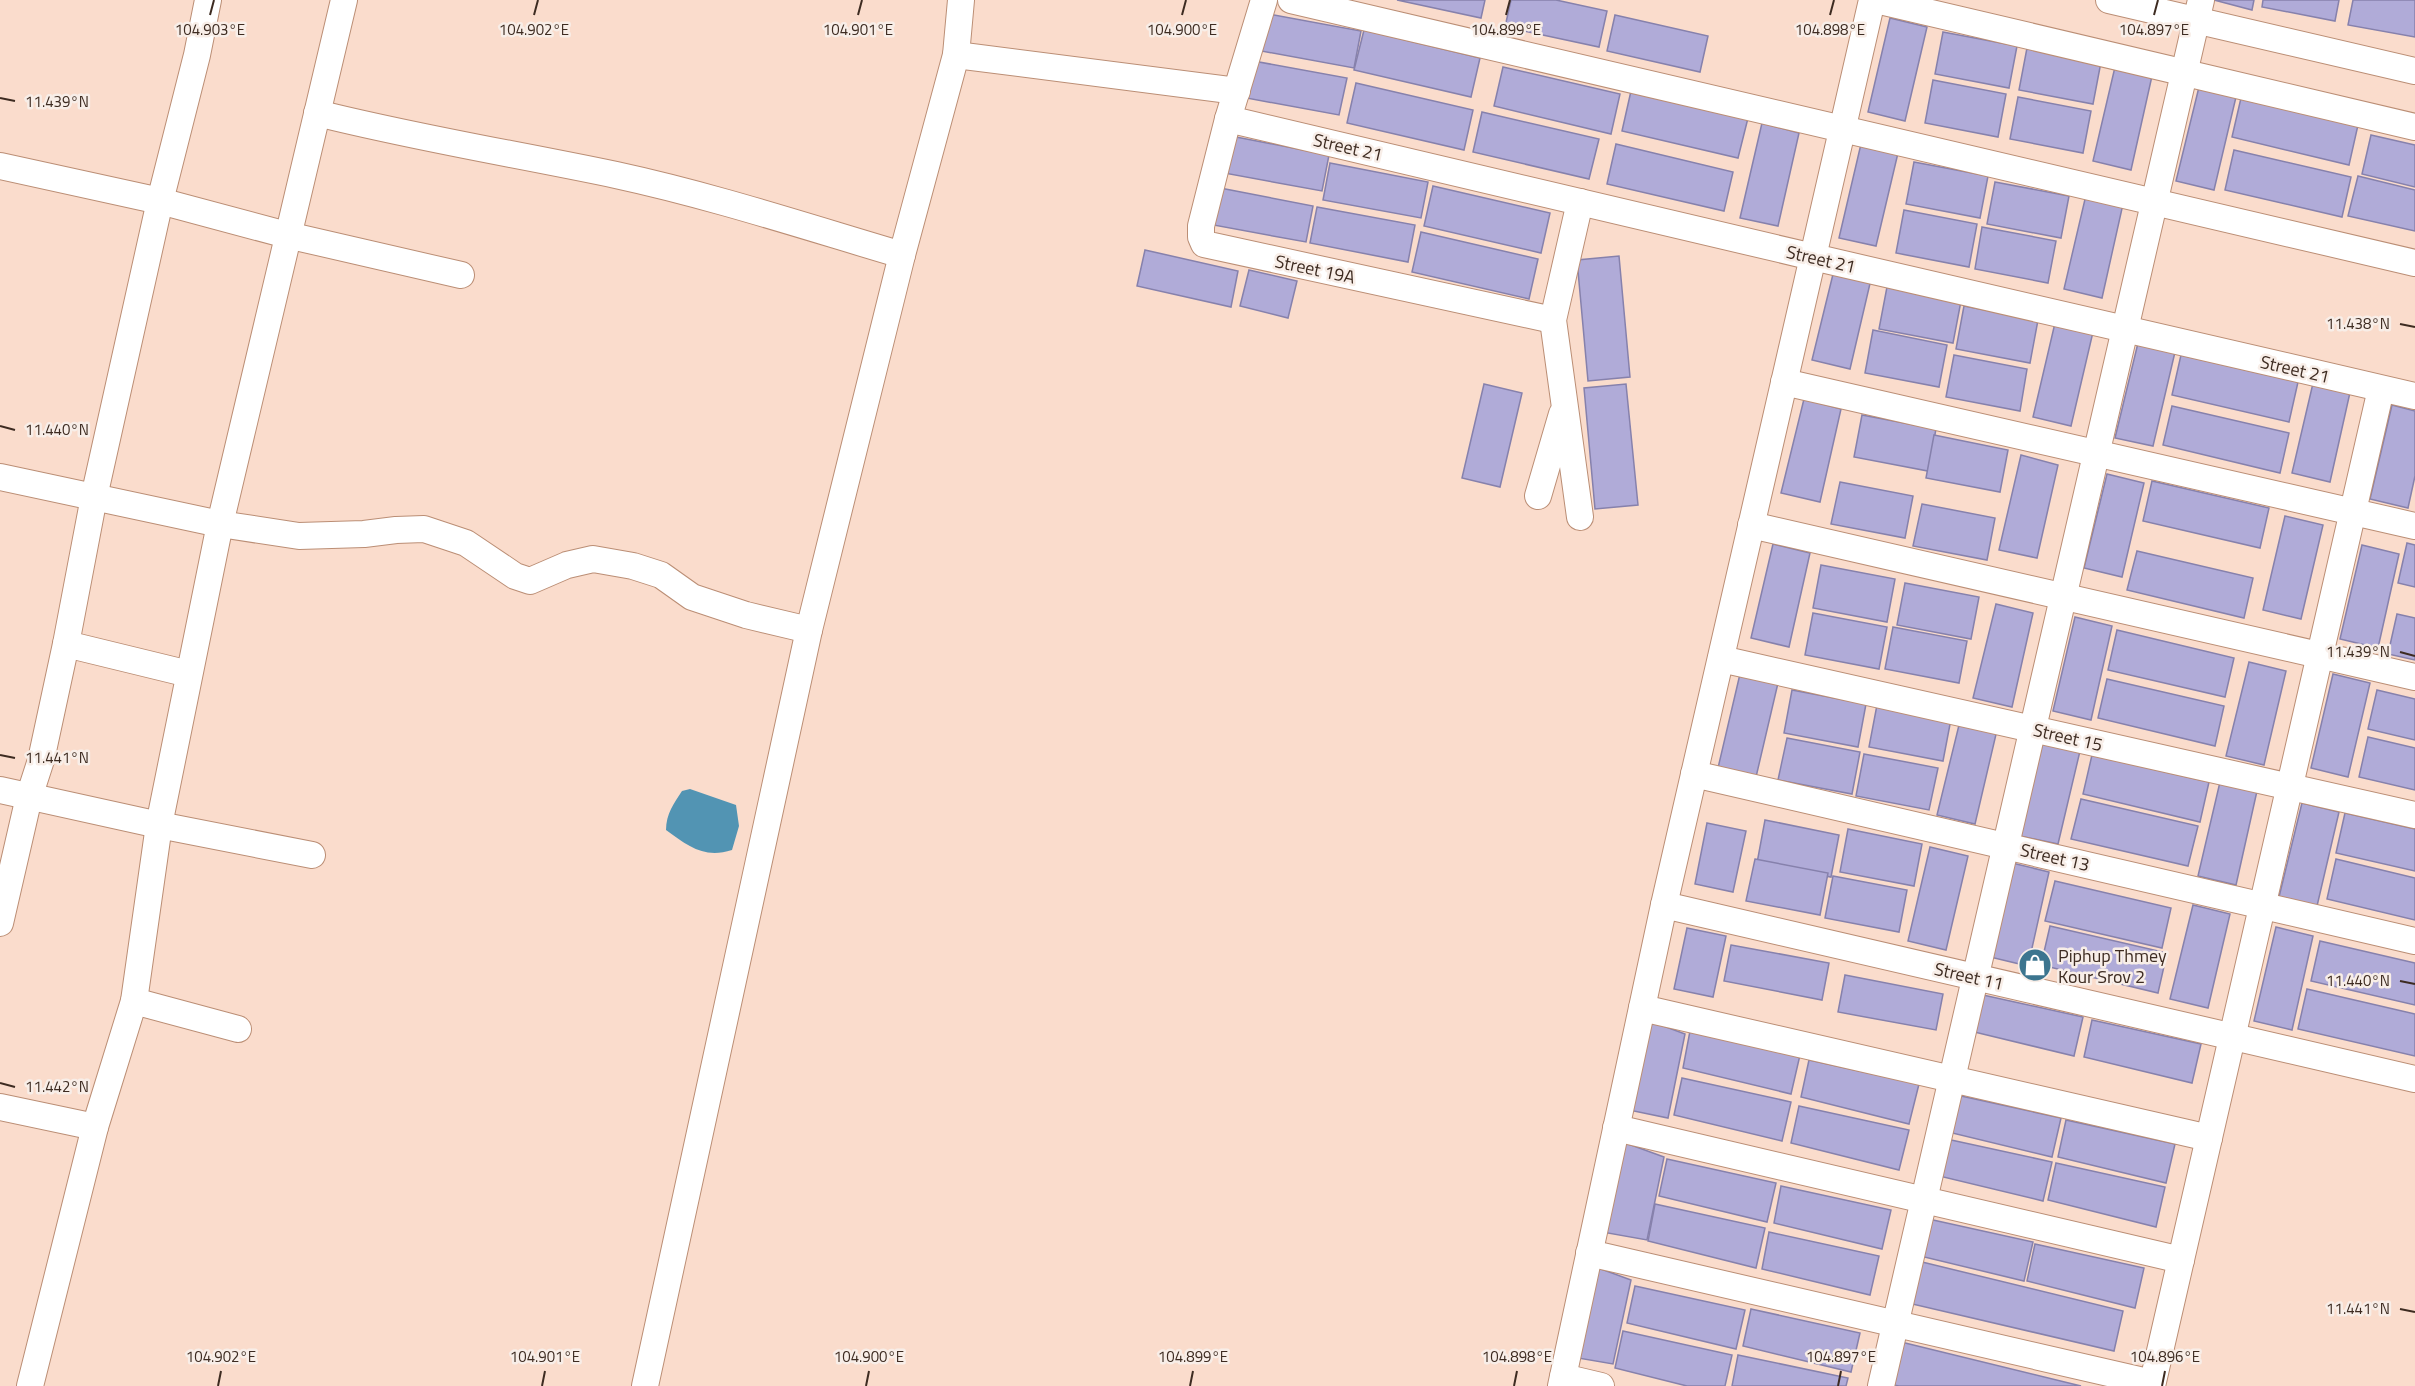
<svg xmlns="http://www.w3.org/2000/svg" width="2415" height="1386" viewBox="0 0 2415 1386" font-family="'Titillium Web',sans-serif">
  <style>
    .water { fill: #5294b3 }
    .building { fill: #b0abd8; stroke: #8681ac; stroke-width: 1.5 }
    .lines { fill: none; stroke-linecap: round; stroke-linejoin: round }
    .minor-casing { stroke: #bb8e75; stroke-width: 28 }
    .minor { stroke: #fff; stroke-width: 26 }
    .ticks { fill: none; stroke: #3d2b21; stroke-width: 2 }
    .labels { text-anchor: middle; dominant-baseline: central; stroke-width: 5; stroke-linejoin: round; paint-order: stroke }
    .street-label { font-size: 18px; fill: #3d2b21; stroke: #f8eee8 }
    .poi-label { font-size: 18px; fill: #3d2b21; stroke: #f8eee8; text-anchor: start }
    .ticks-label { font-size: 15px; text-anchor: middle; fill: #3d2b21; stroke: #f8eee8; stroke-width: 5; stroke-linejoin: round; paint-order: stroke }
  </style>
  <rect width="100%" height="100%" fill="#fadccc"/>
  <path class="water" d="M 690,789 L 736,805 L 739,826 L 732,850 C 704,859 688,846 666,830 C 666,814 674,803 682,791 Z"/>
  <g class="building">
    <path d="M 1397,0 L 1485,0 L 1481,18 Z"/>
    <path d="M 1511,0 L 1556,0 L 1607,11 L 1599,47 L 1505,27 Z"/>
    <path d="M 2214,0 L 2254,0 L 2252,10 Z"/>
    <path d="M 2263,0 L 2339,0 L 2335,21 L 2262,7 Z"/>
    <path d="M 2353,0 L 2415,0 L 2415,37 L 2348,25 Z"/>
    <path d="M 1263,13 L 1361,31 L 1354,68 L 1256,50 Z"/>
    <path d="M 1615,15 L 1708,36 L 1700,72 L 1607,51 Z"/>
    <path d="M 1890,18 L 1927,27 L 1905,121 L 1868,112 Z"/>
    <path d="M 1364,30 L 1480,58 L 1471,97 L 1354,70 Z"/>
    <path d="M 1943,32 L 2017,46 L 2009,88 L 1935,74 Z"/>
    <path d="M 2027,48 L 2101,62 L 2093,104 L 2019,90 Z"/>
    <path d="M 1248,60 L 1347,78 L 1339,115 L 1241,97 Z"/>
    <path d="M 1503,67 L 1620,94 L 1611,134 L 1494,106 Z"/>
    <path d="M 2115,67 L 2152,76 L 2131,170 L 2093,161 Z"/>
    <path d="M 1933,80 L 2006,94 L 1998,137 L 1925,123 Z"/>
    <path d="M 1356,83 L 1473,110 L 1464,150 L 1347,123 Z"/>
    <path d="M 2199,87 L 2236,97 L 2214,190 L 2176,181 Z"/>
    <path d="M 1631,91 L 1748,118 L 1738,158 L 1622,131 Z"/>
    <path d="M 2018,97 L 2091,111 L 2083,153 L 2010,139 Z"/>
    <path d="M 2241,98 L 2358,125 L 2349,165 L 2232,137 Z"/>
    <path d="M 1482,112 L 1599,139 L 1589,179 L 1473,152 Z"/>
    <path d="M 1762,123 L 1799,133 L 1778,226 L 1740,218 Z"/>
    <path d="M 2371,135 L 2415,145 L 2415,187 L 2362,174 Z"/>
    <path d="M 1231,136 L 1329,155 L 1322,191 L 1224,173 Z"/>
    <path d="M 1616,144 L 1733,172 L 1724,211 L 1607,184 Z"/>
    <path d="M 1861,144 L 1898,153 L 1876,246 L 1839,238 Z"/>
    <path d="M 2234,150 L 2351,177 L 2342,217 L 2225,190 Z"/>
    <path d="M 1914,162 L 1988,176 L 1980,218 L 1906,204 Z"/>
    <path d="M 1330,163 L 1428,182 L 1421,218 L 1323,200 Z"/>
    <path d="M 2358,176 L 2415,190 L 2415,231 L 2348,216 Z"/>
    <path d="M 1995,182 L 2069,196 L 2061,238 L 1987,224 Z"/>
    <path d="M 1433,186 L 1550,213 L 1541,253 L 1424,226 Z"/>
    <path d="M 1215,187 L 1313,206 L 1306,242 L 1208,224 Z"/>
    <path d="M 2086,195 L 2123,204 L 2102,298 L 2064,289 Z"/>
    <path d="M 1317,207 L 1415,225 L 1408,262 L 1310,243 Z"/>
    <path d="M 1904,210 L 1977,224 L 1969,267 L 1896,253 Z"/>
    <path d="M 1982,227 L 2056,241 L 2048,283 L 1975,269 Z"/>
    <path d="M 1421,232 L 1538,259 L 1529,299 L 1412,272 Z"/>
    <path d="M 1145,250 L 1238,271 L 1231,307 L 1137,286 Z"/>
    <path d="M 1619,256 L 1630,377 L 1588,381 L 1577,260 Z"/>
    <path d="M 1835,266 L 1872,275 L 1850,369 L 1812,360 Z"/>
    <path d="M 1249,270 L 1297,281 L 1288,318 L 1240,306 Z"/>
    <path d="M 1887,287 L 1961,301 L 1953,343 L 1879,329 Z"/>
    <path d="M 1964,306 L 2038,320 L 2030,363 L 1956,349 Z"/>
    <path d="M 2055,323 L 2093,332 L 2071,426 L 2033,417 Z"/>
    <path d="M 1873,330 L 1947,345 L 1939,387 L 1865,373 Z"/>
    <path d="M 2138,343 L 2175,352 L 2153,446 L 2115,438 Z"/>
    <path d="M 1954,355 L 2027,369 L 2020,411 L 1946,397 Z"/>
    <path d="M 2181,355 L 2298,382 L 2289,422 L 2172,395 Z"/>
    <path d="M 2314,379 L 2351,388 L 2330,482 L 2292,473 Z"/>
    <path d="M 1484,384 L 1522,393 L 1500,487 L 1462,478 Z"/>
    <path d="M 1626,384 L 1638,505 L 1595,509 L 1584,388 Z"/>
    <path d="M 1804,399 L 1841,409 L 1820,502 L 1781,493 Z"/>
    <path d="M 2392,405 L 2415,411 L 2415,476 L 2408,508 L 2370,499 Z"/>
    <path d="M 2172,406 L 2289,433 L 2280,473 L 2163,445 Z"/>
    <path d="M 1862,415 L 1936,429 L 1928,471 L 1854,457 Z"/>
    <path d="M 1934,435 L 2008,450 L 2000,492 L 1926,478 Z"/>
    <path d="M 2021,455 L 2058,465 L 2037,558 L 1999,550 Z"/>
    <path d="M 2107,474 L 2144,483 L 2122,577 L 2084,568 Z"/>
    <path d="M 2152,481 L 2269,508 L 2260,548 L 2143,521 Z"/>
    <path d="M 1840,482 L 1913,496 L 1905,538 L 1831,524 Z"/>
    <path d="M 1922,504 L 1995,518 L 1987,560 L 1913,546 Z"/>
    <path d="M 2285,516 L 2323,525 L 2301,619 L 2263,610 Z"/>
    <path d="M 2407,543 L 2415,545 L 2415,587 L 2398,583 Z"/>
    <path d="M 1773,544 L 1810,553 L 1789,647 L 1751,638 Z"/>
    <path d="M 2362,545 L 2399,554 L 2378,648 L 2340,639 Z"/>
    <path d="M 2137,551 L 2253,578 L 2244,618 L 2127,590 Z"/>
    <path d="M 1821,565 L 1895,579 L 1887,622 L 1813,608 Z"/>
    <path d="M 1905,583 L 1979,597 L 1971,639 L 1897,625 Z"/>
    <path d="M 1996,604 L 2033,613 L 2012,707 L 1973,698 Z"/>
    <path d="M 1813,613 L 1887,627 L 1879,669 L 1805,655 Z"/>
    <path d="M 2397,614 L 2415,618 L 2415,660 L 2388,654 Z"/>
    <path d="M 2075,617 L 2112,626 L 2091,720 L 2053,711 Z"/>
    <path d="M 1893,627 L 1967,641 L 1959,683 L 1885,669 Z"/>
    <path d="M 2117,630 L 2234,658 L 2225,697 L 2108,670 Z"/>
    <path d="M 2249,662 L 2286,671 L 2264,765 L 2226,756 Z"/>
    <path d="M 1740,674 L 1778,683 L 1756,777 L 1718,768 Z"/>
    <path d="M 2333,674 L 2370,683 L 2348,777 L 2311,768 Z"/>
    <path d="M 2107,679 L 2224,706 L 2215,746 L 2098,718 Z"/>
    <path d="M 1792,690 L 1866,704 L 1858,747 L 1784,733 Z"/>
    <path d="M 2377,690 L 2415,699 L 2415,740 L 2368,729 Z"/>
    <path d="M 1877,705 L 1951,719 L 1943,761 L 1869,747 Z"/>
    <path d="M 1960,721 L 1997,730 L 1975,824 L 1937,815 Z"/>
    <path d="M 2368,737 L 2415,748 L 2415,790 L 2359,777 Z"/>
    <path d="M 1787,738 L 1860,752 L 1852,794 L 1778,780 Z"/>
    <path d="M 2043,742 L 2080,751 L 2058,844 L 2020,836 Z"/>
    <path d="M 1864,754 L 1938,768 L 1929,810 L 1856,796 Z"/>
    <path d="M 2092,755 L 2209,782 L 2200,822 L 2083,794 Z"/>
    <path d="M 2220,782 L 2257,791 L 2236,885 L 2198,876 Z"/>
    <path d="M 2081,799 L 2198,826 L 2188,866 L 2071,839 Z"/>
    <path d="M 2302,803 L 2339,812 L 2317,906 L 2279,897 Z"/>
    <path d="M 2345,813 L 2415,829 L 2415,871 L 2336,853 Z"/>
    <path d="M 1765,820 L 1839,835 L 1831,877 L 1757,863 Z"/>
    <path d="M 1707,823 L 1746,831 L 1733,892 L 1695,884 Z"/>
    <path d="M 1848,829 L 1922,844 L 1914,886 L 1840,872 Z"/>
    <path d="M 1930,847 L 1968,856 L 1946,950 L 1908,941 Z"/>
    <path d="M 1755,859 L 1828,873 L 1820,915 L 1746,901 Z"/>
    <path d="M 2336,859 L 2415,878 L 2415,920 L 2327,899 Z"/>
    <path d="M 2012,863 L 2049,872 L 2028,966 L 1990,957 Z"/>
    <path d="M 1833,876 L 1907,890 L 1899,932 L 1825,918 Z"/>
    <path d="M 2055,881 L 2171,908 L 2162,948 L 2045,921 Z"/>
    <path d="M 2193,905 L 2230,914 L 2208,1008 L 2170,999 Z"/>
    <path d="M 2050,926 L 2167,953 L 2158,993 L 2041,965 Z"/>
    <path d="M 2276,927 L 2313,936 L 2292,1030 L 2254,1021 Z"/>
    <path d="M 1687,928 L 1726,936 L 1713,997 L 1674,989 Z"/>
    <path d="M 2320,941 L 2415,963 L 2415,1005 L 2311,981 Z"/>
    <path d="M 1731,945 L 1829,963 L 1822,1000 L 1724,981 Z"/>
    <path d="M 1845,975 L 1943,994 L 1936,1030 L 1838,1012 Z"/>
    <path d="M 2307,989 L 2415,1014 L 2415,1056 L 2298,1029 Z"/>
    <path d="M 1974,993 L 2083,1017 L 2074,1056 L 1966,1030 Z"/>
    <path d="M 1642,1018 L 1685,1034 L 1668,1118 L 1624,1109 Z"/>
    <path d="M 2092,1020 L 2201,1044 L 2192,1083 L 2084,1057 Z"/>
    <path d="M 1690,1031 L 1800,1055 L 1791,1094 L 1683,1068 Z"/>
    <path d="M 1809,1060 L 1919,1084 L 1909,1124 L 1801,1097 Z"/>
    <path d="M 1682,1078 L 1791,1102 L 1782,1141 L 1674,1115 Z"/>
    <path d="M 1952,1094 L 2061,1118 L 2052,1157 L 1944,1131 Z"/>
    <path d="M 1799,1106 L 1909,1130 L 1899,1170 L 1791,1143 Z"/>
    <path d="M 2066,1120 L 2175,1144 L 2166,1183 L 2058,1157 Z"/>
    <path d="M 1942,1138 L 2052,1162 L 2043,1201 L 1935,1175 Z"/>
    <path d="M 1620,1141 L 1664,1157 L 1647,1240 L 1602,1232 Z"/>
    <path d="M 1667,1159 L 1776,1183 L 1767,1222 L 1659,1196 Z"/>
    <path d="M 2056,1163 L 2165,1187 L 2156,1227 L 2048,1200 Z"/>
    <path d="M 1781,1186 L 1891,1210 L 1882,1249 L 1774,1223 Z"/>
    <path d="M 1655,1204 L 1765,1228 L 1756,1268 L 1648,1241 Z"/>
    <path d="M 1924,1218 L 2033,1242 L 2024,1281 L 1916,1255 Z"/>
    <path d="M 1769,1232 L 1879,1256 L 1870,1295 L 1762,1269 Z"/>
    <path d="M 2035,1244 L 2144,1268 L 2135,1308 L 2027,1281 Z"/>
    <path d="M 1918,1261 L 2123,1311 L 2114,1351 L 1908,1303 Z"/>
    <path d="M 1590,1265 L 1631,1280 L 1613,1364 L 1572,1357 Z"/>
    <path d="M 1635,1286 L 1745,1310 L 1736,1349 L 1627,1323 Z"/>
    <path d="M 1751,1309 L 1860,1333 L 1851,1372 L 1743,1346 Z"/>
    <path d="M 1623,1331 L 1732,1355 L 1725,1386 L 1687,1386 L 1615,1368 Z"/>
    <path d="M 1897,1341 L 2081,1386 L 1899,1386 L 1888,1384 Z"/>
    <path d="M 1738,1355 L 1848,1378 L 1846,1386 L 1732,1386 Z"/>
  </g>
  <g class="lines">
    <defs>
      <g id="minor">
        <path d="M 1264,0 L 1228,119 L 1201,226 L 1201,237 L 1204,244 L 1553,320"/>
        <path d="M 1291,0 L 2415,263"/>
        <path d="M 1876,0 L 2415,127"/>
        <path d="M 2109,0 L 2415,71"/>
        <path d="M 956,55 L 1237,91"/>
        <path d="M 317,113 C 416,138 516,154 616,175 C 713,196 807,227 902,255"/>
        <path d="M 1228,119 L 1813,257 L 2415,396"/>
        <path d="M 0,166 L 160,201 L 287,235 L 461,275"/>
        <path d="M 1784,382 L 2415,526"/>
        <path d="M 0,477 L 220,524 L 299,536 L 364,534 L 396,530 L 424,529 L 466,543 L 515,576 L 530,581 L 567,565 L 593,559 L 633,566 L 661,575 L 692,597 L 746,615 L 809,630"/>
        <path d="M 1538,496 L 1562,414"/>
        <path d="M 1580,517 L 1553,320 L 1580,202"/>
        <path d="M 1751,525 L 2415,677"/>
        <path d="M 66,644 L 189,674"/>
        <path d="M 1721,659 L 2415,815"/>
        <path d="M 1694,774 L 2415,941"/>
        <path d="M 0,790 L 159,825 L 312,855"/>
        <path d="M 1664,905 L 2415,1079"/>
        <path d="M 0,923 L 29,797 L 41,760 L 66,644 L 94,497 L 160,201 L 197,55 L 208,0"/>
        <path d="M 134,1001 L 238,1029"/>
        <path d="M 1642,1008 L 2209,1138"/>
        <path d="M 0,1107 L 95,1127"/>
        <path d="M 1616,1128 L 2181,1260"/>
        <path d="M 1589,1253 L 2152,1383"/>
        <path d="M 1563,1377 L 1601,1386"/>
        <path d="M 30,1386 L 95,1127 L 134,1001 L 159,825 L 220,524 L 344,0"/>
        <path d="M 645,1386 L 809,630 L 902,255 L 956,55 L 961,0"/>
        <path d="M 1561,1386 L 1664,905 L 1872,0"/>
        <path d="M 1881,1386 L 2201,0"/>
        <path d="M 2152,1386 L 2381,389"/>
      </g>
    </defs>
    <use href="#minor" class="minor-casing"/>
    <use href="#minor" class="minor"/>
  </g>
  <path class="ticks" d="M 210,15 L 214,0M 534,15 L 538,0M 858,15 L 862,0M 1182,15 L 1186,0M 1506,15 L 1510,0M 1830,15 L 1834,0M 2154,15 L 2158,0M 0,98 L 15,101M 2400,324 L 2415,327M 0,426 L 15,430M 2400,652 L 2415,656M 0,755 L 15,758M 2400,981 L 2415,984M 0,1083 L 15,1087M 2400,1309 L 2415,1312M 218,1386 L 221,1371M 542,1386 L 545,1371M 866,1386 L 869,1371M 1190,1386 L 1193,1371M 1514,1386 L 1517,1371M 1838,1386 L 1841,1371M 2162,1386 L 2165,1371"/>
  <defs>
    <symbol id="shop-disc" viewBox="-11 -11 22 22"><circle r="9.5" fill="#3c758f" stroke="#f8eee8"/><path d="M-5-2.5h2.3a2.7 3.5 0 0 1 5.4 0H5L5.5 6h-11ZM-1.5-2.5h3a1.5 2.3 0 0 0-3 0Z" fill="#fff"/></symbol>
  </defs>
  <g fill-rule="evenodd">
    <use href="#shop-disc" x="2016" y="946" width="38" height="38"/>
  </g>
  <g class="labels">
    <g class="street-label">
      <text transform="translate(1348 147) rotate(13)">Street 21</text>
      <text transform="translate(1821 259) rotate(13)">Street 21</text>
      <text transform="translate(1315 269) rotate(12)">Street 19A</text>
      <text transform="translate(2295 369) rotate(13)">Street 21</text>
      <text transform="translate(2068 737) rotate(13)">Street 15</text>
      <text transform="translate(2055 857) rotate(13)">Street 13</text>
      <text transform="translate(1969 976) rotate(13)">Street 11</text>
    </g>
    <g class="poi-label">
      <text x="2058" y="955">Piphup Thmey<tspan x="2058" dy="21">Kour Srov 2</tspan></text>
    </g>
  </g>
  <g class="ticks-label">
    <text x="210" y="35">104.903°E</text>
    <text x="534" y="35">104.902°E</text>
    <text x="858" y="35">104.901°E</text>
    <text x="1182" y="35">104.900°E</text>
    <text x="1506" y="35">104.899°E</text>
    <text x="1830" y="35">104.898°E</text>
    <text x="2154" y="35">104.897°E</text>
    <text x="57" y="107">11.439°N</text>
    <text x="2358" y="329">11.438°N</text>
    <text x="57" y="435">11.440°N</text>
    <text x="2358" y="657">11.439°N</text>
    <text x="57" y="763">11.441°N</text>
    <text x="2358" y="986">11.440°N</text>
    <text x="57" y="1092">11.442°N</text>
    <text x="2358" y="1314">11.441°N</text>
    <text x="221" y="1362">104.902°E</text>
    <text x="545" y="1362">104.901°E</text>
    <text x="869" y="1362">104.900°E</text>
    <text x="1193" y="1362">104.899°E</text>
    <text x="1517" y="1362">104.898°E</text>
    <text x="1841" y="1362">104.897°E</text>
    <text x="2165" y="1362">104.896°E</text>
  </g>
</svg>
